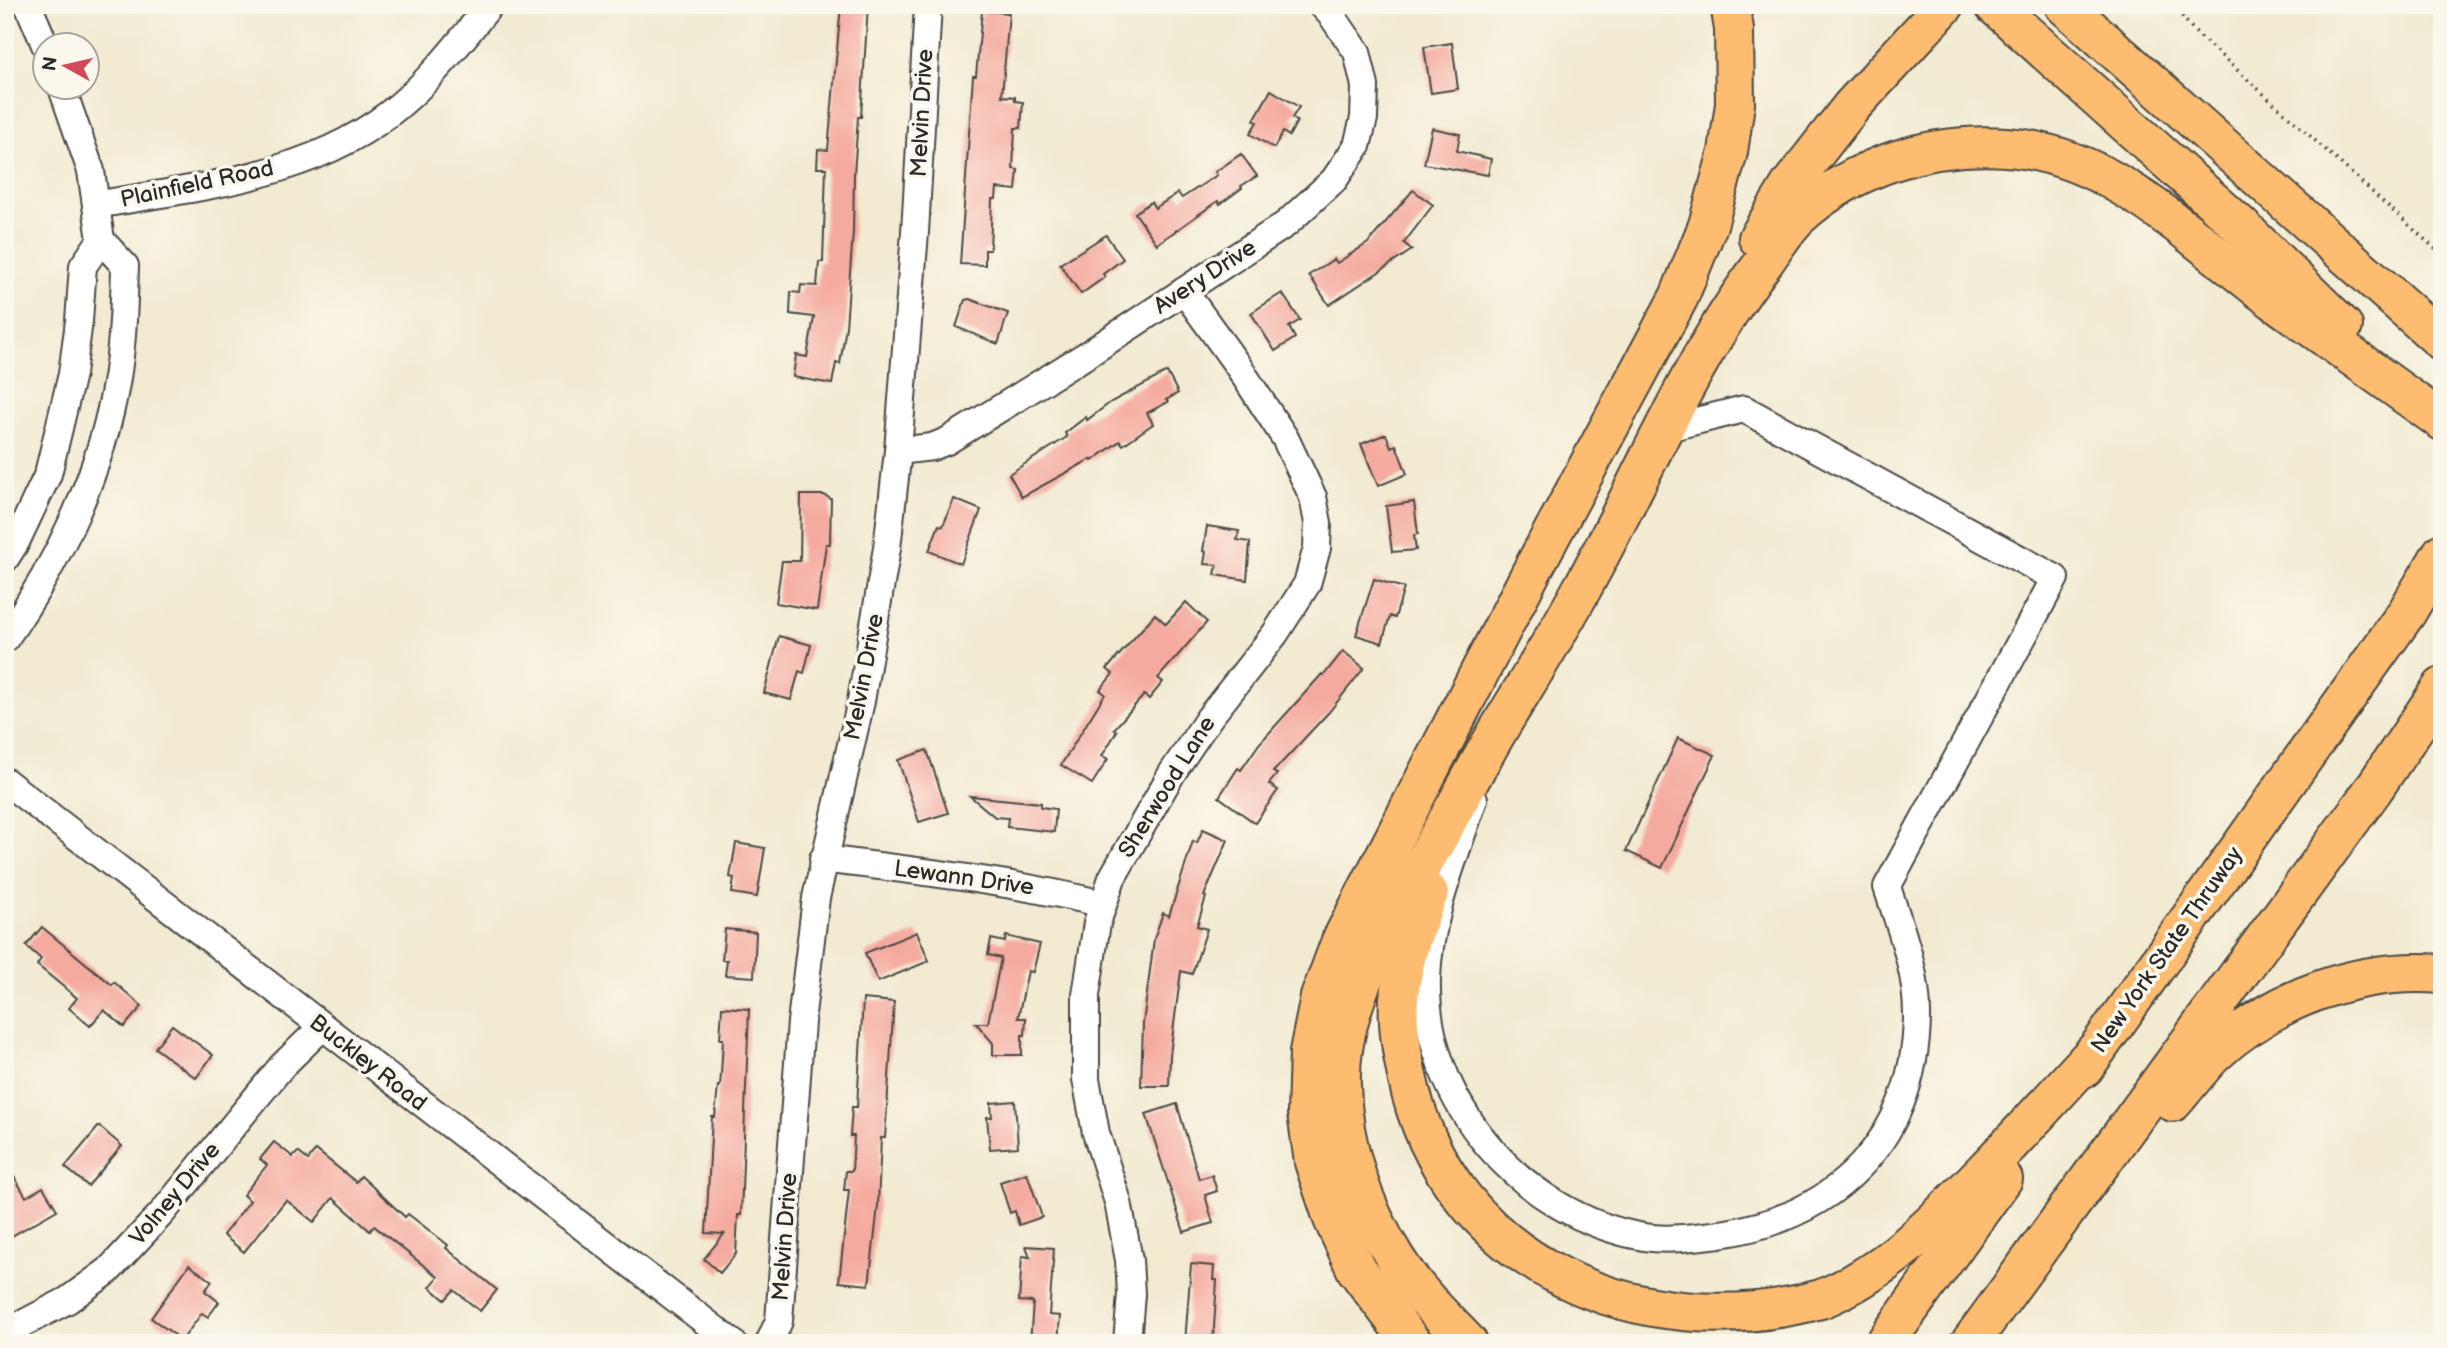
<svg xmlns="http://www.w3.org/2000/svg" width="2447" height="1348" viewBox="0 0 2447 1348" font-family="'Balsamiq Sans',sans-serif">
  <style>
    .building { fill: #f5aa9f }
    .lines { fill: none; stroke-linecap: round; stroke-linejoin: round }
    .minor-casing { stroke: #494844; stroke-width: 30 }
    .highway-casing { stroke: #494844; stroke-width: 42 }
    .path { stroke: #494844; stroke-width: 3.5; stroke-dasharray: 2 5; stroke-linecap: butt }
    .minor { stroke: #fff; stroke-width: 26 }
    .highway { stroke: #fdbc70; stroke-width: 38 }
    .labels { text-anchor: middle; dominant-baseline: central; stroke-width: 7; stroke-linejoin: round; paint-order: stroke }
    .street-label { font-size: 23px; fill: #2b2b2b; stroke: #fbf7ec }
  </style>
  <rect width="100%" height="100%" fill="#fbf7ec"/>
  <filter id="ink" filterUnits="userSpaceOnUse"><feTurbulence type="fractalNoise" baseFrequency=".0143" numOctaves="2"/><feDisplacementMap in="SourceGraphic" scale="14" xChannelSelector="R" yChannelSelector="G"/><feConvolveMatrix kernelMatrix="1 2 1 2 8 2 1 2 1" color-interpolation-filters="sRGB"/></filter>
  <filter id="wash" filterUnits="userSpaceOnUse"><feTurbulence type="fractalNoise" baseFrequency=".00686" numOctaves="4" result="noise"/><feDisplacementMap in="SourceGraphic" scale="28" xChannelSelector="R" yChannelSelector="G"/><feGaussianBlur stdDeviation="1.57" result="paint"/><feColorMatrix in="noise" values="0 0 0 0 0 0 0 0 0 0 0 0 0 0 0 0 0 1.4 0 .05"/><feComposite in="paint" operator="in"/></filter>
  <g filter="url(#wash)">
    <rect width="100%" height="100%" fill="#f2ead1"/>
    <g id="blocks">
      <g class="building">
        <path d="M 841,5 L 868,5 L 861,117 L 858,117 L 854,175 L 853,232 L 846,327 L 840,364 L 836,363 L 832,384 L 793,377 L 796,355 L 807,357 L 814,317 L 790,314 L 791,292 L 800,293 L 801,285 L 817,286 L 819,262 L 823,262 L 826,168 L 817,168 L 818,149 L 828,150 Z"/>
        <path d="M 982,11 L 1009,13 L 1002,96 L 1015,97 L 1015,101 L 1023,102 L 1021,128 L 1015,128 L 1013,169 L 1018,170 L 1016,190 L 997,188 L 996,199 L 992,199 L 990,250 L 985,250 L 985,265 L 960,264 L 973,76 L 976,76 Z"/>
        <path d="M 1452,43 L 1458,89 L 1431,93 L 1424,47 Z"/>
        <path d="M 1271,90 L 1299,107 L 1292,118 L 1297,121 L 1289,136 L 1283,132 L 1274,148 L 1250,134 L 1257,122 L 1254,120 Z"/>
        <path d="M 1432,128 L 1460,134 L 1457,151 L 1491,159 L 1488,175 L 1424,164 Z"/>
        <path d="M 1241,154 L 1257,176 L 1241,186 L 1242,188 L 1220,204 L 1218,201 L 1157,244 L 1135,213 L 1151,202 L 1155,208 L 1178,193 L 1182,198 L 1217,175 L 1215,172 Z"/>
        <path d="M 1413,190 L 1433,205 L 1404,243 L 1412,250 L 1329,305 L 1309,275 L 1334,259 L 1337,263 L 1368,243 Z"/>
        <path d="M 1106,235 L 1123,259 L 1103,274 L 1105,277 L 1081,294 L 1060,264 Z"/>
        <path d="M 1282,293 L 1300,320 L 1289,327 L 1295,338 L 1275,351 L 1251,313 Z"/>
        <path d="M 969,299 L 1008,313 L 998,344 L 956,327 L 965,300 Z"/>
        <path d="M 1167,372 L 1178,393 L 1166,400 L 1168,402 L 1147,413 L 1153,424 L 1123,445 L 1120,441 L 1092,461 L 1091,459 L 1022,497 L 1009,474 L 1067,437 L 1065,433 L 1086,417 L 1087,420 L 1111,402 Z"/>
        <path d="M 1386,434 L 1391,447 L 1396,445 L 1407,474 L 1378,486 L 1361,444 Z"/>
        <path d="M 801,495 L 824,495 L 831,499 L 830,544 L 826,544 L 817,610 L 776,603 L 782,561 L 800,561 Z"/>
        <path d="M 954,499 L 981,510 L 961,564 L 929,551 L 939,525 L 943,526 Z"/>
        <path d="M 1414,502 L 1418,534 L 1414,535 L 1416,550 L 1392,552 L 1386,506 Z"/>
        <path d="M 1207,526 L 1239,531 L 1237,540 L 1250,542 L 1247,580 L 1215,575 L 1217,565 L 1204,564 L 1206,552 L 1203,551 Z"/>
        <path d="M 1374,579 L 1404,588 L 1395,618 L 1390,616 L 1382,643 L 1356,635 Z"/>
        <path d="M 1186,602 L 1207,622 L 1158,678 L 1163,682 L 1149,699 L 1144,695 L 1114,729 L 1117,731 L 1102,756 L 1108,759 L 1092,784 L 1061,765 L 1105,694 L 1100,690 L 1113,674 L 1107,669 L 1155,614 L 1166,624 Z"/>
        <path d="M 779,636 L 811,645 L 804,673 L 799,671 L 791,700 L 764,693 Z"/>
        <path d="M 1343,651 L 1364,668 L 1329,712 L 1273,772 L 1277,774 L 1269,784 L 1278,790 L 1255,823 L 1219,797 L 1238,768 L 1241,770 L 1259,744 L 1322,674 L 1324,675 Z"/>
        <path d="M 1678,738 L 1715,755 L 1662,868 L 1626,851 Z"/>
        <path d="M 927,750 L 948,813 L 919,822 L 898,760 Z"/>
        <path d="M 970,796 L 1041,803 L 1041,807 L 1056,809 L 1054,832 L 1007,827 L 1008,818 L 995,817 Z"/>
        <path d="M 1203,829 L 1228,840 L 1204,896 L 1206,897 L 1197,926 L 1207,929 L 1192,974 L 1181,971 L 1170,1055 L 1169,1086 L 1141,1086 L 1143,1024 L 1154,939 L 1163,913 L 1169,916 L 1193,841 L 1197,843 Z"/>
        <path d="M 736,843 L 765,848 L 757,897 L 732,893 L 734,878 L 730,877 Z"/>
        <path d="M 42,927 L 112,985 L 114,982 L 142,1006 L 124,1027 L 104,1010 L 90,1026 L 69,1008 L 77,998 L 37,965 L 41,959 L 26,946 Z"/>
        <path d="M 725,929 L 756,932 L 754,977 L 725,975 L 727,960 L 722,960 Z"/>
        <path d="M 917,932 L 929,961 L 878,982 L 865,953 Z"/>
        <path d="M 1006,936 L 1040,944 L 1033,972 L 1028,971 L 1018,1018 L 1026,1018 L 1025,1035 L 1022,1035 L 1022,1055 L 993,1055 L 993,1043 L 976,1023 L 988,1023 L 1001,958 L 988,955 L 991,939 L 1005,942 Z"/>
        <path d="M 863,999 L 894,1002 L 885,1138 L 881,1138 L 878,1206 L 869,1285 L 839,1282 L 849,1190 L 844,1190 L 846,1171 L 852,1171 L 854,1136 L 850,1136 L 852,1107 L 857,1107 Z"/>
        <path d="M 722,1007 L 749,1009 L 741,1215 L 738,1215 L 736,1254 L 720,1273 L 704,1259 L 724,1234 L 706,1233 L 712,1117 L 715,1117 L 718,1086 L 720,1086 L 721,1074 L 723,1039 L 720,1039 Z"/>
        <path d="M 172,1025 L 213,1055 L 196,1078 L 155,1048 Z"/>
        <path d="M 1015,1101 L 1018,1147 L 990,1149 L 987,1117 L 992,1117 L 991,1103 Z"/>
        <path d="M 1177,1104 L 1199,1179 L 1212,1175 L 1217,1191 L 1205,1195 L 1213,1223 L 1184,1232 L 1146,1114 Z"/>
        <path d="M 99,1126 L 122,1146 L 88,1186 L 65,1167 Z"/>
        <path d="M 274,1142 L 293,1157 L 298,1152 L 308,1160 L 316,1150 L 356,1182 L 361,1176 L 405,1217 L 408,1214 L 448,1245 L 446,1248 L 497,1290 L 480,1311 L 454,1290 L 445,1300 L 430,1287 L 438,1277 L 374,1226 L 370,1231 L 333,1198 L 314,1222 L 286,1200 L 244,1252 L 223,1235 L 250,1201 L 243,1195 L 267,1165 L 260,1159 Z"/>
        <path d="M 5,1161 L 26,1197 L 43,1187 L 57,1210 L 10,1237 L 5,1227 Z"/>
        <path d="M 1027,1173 L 1042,1217 L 1019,1225 L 1015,1211 L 1010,1213 L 1000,1182 Z"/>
        <path d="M 1026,1246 L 1054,1248 L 1049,1315 L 1060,1316 L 1058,1343 L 1030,1343 L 1033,1302 L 1019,1301 L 1022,1256 L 1030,1257 Z"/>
        <path d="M 1191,1264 L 1214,1266 L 1213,1280 L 1217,1280 L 1213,1343 L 1185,1343 Z"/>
        <path d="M 189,1265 L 212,1281 L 205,1291 L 219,1302 L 208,1317 L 202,1313 L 182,1340 L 151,1318 Z"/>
      </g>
    </g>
  </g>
  <g filter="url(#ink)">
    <use href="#blocks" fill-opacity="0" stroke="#494844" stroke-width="2"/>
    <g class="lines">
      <defs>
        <g id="minor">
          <path d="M 28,5 L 46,47"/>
          <path d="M 96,205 C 201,186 317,177 401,104 C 434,76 462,39 490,5"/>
          <path d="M 898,451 L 932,447 L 947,441 L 1088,354 L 1286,224 L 1334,180 L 1357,146 L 1364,118 L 1365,86 L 1357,52 L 1332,16 L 1322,5"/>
          <path d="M 5,559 L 16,542 L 48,474 L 72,374 L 79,321 L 83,266 L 101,240"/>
          <path d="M 5,639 C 59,562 102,471 117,378 C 123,341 124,304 125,266 L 101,240 L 91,171 L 62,88"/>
          <path d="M 5,781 L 733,1343"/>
          <path d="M 1474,799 C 1455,857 1429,917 1427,978 C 1423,1102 1523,1216 1644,1237 C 1668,1241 1695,1237 1720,1234 C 1837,1217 1914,1139 1917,1019 C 1918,973 1901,930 1887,887 L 2055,578 L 1744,409 L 1664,429"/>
          <path d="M 823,859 C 917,871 1011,881 1103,904"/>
          <path d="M 5,1333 L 68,1300 L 108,1271 L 162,1213 L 282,1066 L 322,1027"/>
          <path d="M 769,1343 L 779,1321 L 801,1022 L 816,898 L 861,701 L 887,548 L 898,451 L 915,232 L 928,5"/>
          <path d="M 1127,1343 L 1131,1294 L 1129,1260 L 1118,1202 L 1096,1133 L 1086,1079 L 1086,995 L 1097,923 L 1112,878 L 1172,773 L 1209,718 L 1275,634 L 1307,584 L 1317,548 L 1318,523 L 1313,497 L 1285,438 L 1238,366 L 1184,291"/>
        </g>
        <g id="highway">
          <path d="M 1994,5 L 2244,229 L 2343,326"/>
          <path d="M 2064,5 L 2442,341"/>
          <path d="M 1758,238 L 1791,184 L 1852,106 L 1945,5"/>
          <path d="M 1429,893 C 1415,924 1405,954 1400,988 C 1396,1018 1401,1047 1407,1076 C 1446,1265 1642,1348 1821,1299 C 1884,1274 1935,1222 1981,1174 C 2021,1133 2060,1090 2098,1048"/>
          <path d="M 2084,1068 L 2407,612 L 2442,553"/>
          <path d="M 2173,1102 C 2187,1086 2200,1068 2215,1053 C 2276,997 2360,967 2442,974"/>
          <path d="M 1412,1343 L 1356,1269 L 1333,1219 L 1314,1162 L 1307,1113 L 1309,1052 L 1320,997 L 1341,941 L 1534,567 L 1679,297 L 1708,225 L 1728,152 L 1735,104 L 1734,29 L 1730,5"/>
          <path d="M 1468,1343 C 1442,1316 1415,1290 1395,1258 C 1363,1207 1342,1145 1341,1085 C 1339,1037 1357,991 1376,948 C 1392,914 1413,882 1431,850 C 1456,806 1480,760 1506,717 C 1531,676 1556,636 1579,594 C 1640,485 1686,365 1762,265 C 1774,249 1785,229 1799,216 C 1856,165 1930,142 2006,147 C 2114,154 2194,242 2276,302 C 2331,342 2387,381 2442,421"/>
          <path d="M 1885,1343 L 2003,1179"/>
          <path d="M 1970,1343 L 2373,790 L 2442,687"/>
        </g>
      </defs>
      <use href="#minor" class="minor-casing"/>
      <use href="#highway" class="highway-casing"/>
      <path class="path" d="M 2173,5 L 2195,32 L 2442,255"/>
      <use href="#minor" class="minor"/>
      <use href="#highway" class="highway"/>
    </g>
  </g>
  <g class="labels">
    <g class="street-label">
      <text transform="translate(922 113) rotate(-87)">Melvin Drive</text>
      <text transform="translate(197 184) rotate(-12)">Plainfield Road</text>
      <text transform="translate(1205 277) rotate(-33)">Avery Drive</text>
      <text transform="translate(864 677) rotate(-79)">Melvin Drive</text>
      <text transform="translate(1167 787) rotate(-58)">Sherwood Lane</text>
      <text transform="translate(964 878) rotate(8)">Lewann Drive</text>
      <text transform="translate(2167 950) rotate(-55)">New York State Thruway</text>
      <text transform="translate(368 1063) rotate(38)">Buckley Road</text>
      <text transform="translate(175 1194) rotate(-50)">Volney Drive</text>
      <text transform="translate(785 1237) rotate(-86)">Melvin Drive</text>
    </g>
  </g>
  <rect width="2447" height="1348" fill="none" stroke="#fbf7ec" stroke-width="28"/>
  <g transform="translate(66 66) rotate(278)"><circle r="33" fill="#fbf7ec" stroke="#a8a59f" stroke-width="2"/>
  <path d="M0-5L12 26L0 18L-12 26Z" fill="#d1495b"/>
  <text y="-10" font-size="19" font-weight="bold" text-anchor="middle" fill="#2b2b2b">N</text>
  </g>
</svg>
